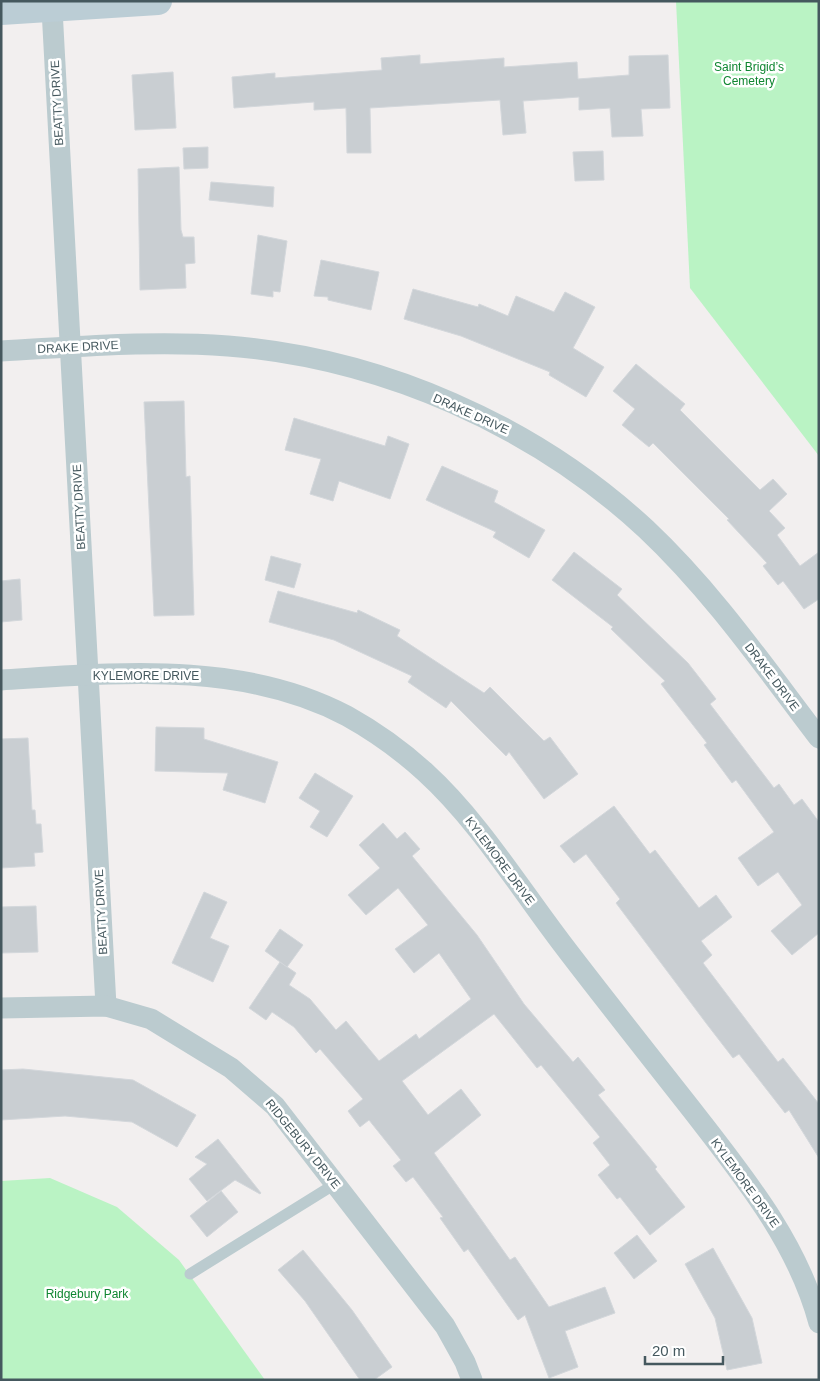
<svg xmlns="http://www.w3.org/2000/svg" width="820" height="1381" viewBox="0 0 820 1381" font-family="Arial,sans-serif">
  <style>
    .green { fill: #baf3c4 }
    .building { fill: #c9ced2; stroke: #d3d7db }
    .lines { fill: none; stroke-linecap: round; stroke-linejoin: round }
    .service { stroke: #bbcbcf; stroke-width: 11 }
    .minor { stroke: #bbcbcf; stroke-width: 21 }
    .secondary { stroke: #bbcdd5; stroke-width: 28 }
    .labels { text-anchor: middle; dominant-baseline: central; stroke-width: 5; stroke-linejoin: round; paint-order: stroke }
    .park-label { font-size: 12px; fill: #0f8631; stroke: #fff }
    .street-label { font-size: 12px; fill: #45585e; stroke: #fff }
  </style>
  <rect width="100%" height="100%" fill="#f2efef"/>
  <g class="green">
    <path d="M 676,1 L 819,1 L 819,456 L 690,288 Z"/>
    <path d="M 50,1178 L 117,1207 L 179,1260 L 265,1380 L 1,1380 L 1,1181 Z"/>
  </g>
  <g class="building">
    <path d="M 420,55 L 420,64 L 504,58 L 504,67 L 577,62 L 578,79 L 629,75 L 629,56 L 668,55 L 670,108 L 641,109 L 643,136 L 612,137 L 610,108 L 579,110 L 579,97 L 523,101 L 526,133 L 503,135 L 500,100 L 370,108 L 371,153 L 347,153 L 346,108 L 314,110 L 314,102 L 234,108 L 232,77 L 275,73 L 275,78 L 382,70 L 381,58 Z"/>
    <path d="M 173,72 L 176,128 L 135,130 L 132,75 Z"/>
    <path d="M 208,147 L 208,168 L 184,169 L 183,148 Z"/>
    <path d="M 603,151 L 604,180 L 575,181 L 573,152 Z"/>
    <path d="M 179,167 L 181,230 L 183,237 L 194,237 L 195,263 L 185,264 L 186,288 L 140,290 L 138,169 Z"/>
    <path d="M 211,182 L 274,187 L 273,207 L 209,200 Z"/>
    <path d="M 258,235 L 287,241 L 280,292 L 273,291 L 273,297 L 251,294 Z"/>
    <path d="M 321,260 L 379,272 L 371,310 L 328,300 L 328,297 L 314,296 Z"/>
    <path d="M 413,289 L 478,307 L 479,304 L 508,316 L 516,296 L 554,312 L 565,292 L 595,307 L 573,348 L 604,367 L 586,397 L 549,375 L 550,372 L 461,336 L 404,319 Z"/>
    <path d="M 636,364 L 685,404 L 680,410 L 760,490 L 773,479 L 787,494 L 769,511 L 785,528 L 777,535 L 800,566 L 819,552 L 819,599 L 804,609 L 783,581 L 778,585 L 763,566 L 767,563 L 727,520 L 729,519 L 653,443 L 649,447 L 622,425 L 635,409 L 613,391 Z"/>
    <path d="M 184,401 L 186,477 L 190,476 L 194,615 L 154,616 L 144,402 Z"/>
    <path d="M 294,418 L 385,446 L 388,436 L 409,444 L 390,499 L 339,481 L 333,501 L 310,494 L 321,459 L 285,450 Z"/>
    <path d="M 442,466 L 498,491 L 494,502 L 545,530 L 529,558 L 493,537 L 496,532 L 426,500 Z"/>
    <path d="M 574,552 L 622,589 L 617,595 L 688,663 L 716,699 L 710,704 L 774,788 L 779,784 L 794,805 L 802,799 L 819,822 L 819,933 L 792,955 L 771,931 L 802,905 L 778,872 L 758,886 L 738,858 L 774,832 L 736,780 L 732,783 L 704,745 L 707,743 L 661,684 L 665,681 L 611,629 L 613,627 L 552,580 Z"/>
    <path d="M 271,556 L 301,564 L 294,588 L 265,580 Z"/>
    <path d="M 20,579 L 22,620 L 1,622 L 1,581 Z"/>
    <path d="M 278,591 L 357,613 L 358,610 L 400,630 L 397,636 L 484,693 L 490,687 L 544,741 L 550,737 L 578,774 L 544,799 L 509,752 L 506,756 L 451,701 L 446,708 L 408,682 L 412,676 L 334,640 L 269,622 Z"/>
    <path d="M 156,727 L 204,728 L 204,739 L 278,762 L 265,803 L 223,790 L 228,773 L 155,771 Z"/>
    <path d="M 28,738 L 32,810 L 35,810 L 36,824 L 41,824 L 43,852 L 34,853 L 35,866 L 1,868 L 1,739 Z"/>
    <path d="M 315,773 L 353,796 L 327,837 L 310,827 L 320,811 L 299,798 Z"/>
    <path d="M 614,806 L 650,854 L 655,850 L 699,908 L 716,895 L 732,917 L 701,941 L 712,955 L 703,963 L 778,1062 L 783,1058 L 819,1104 L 819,1158 L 789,1110 L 785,1113 L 739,1054 L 733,1058 L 706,1023 L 616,903 L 620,899 L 586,854 L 574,863 L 560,846 Z"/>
    <path d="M 383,823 L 397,839 L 405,832 L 420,849 L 412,856 L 477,935 L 524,1004 L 573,1062 L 578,1057 L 605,1090 L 598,1095 L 657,1167 L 655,1169 L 685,1207 L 650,1235 L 620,1197 L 617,1199 L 598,1175 L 610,1165 L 593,1143 L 600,1137 L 541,1065 L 537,1068 L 494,1014 L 402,1081 L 428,1115 L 461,1089 L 481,1115 L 434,1153 L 510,1260 L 515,1257 L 549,1307 L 605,1287 L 615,1313 L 565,1331 L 578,1367 L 549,1378 L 525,1315 L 518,1320 L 468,1249 L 464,1252 L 440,1218 L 443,1217 L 413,1177 L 406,1182 L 393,1166 L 401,1160 L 369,1120 L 360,1127 L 348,1111 L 363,1099 L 320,1049 L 316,1053 L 294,1027 L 272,1012 L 266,1020 L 249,1008 L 280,962 L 296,973 L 289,985 L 310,999 L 336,1030 L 346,1021 L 379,1061 L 416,1034 L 419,1039 L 471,999 L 439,953 L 414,973 L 395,949 L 428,925 L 398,888 L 366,915 L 348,895 L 380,868 L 359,845 Z"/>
    <path d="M 204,892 L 227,902 L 210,938 L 229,946 L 213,982 L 172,963 Z"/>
    <path d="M 36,906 L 38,952 L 1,953 L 1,907 Z"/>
    <path d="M 280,929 L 303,945 L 287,967 L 265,951 Z"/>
    <path d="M 23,1069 L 133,1080 L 196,1115 L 177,1147 L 132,1122 L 65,1116 L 1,1120 L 1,1070 Z"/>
    <path d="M 218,1139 L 261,1193 L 260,1194 L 235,1180 L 207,1201 L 189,1179 L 207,1164 L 195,1157 Z"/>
    <path d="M 221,1191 L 238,1212 L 207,1237 L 190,1216 Z"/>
    <path d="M 637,1235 L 657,1261 L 634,1279 L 614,1253 Z"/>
    <path d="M 713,1248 L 752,1318 L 762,1363 L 727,1370 L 715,1318 L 685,1264 Z"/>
    <path d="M 303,1250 L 352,1310 L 392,1367 L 374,1380 L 360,1380 L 305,1301 L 278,1270 Z"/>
  </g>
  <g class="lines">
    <path class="service" d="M 190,1274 L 335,1184"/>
    <g class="minor">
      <path d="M 52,9 L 106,1006"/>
      <path d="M 1,351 C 76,347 153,340 228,346 C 381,358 534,425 646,529 C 712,591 764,666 819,738"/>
      <path d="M 1,680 C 116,673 241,660 347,716 C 374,731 402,751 425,772 C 481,823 523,894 570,954 C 610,1006 651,1058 692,1110 C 743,1176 797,1241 819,1323"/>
      <path d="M 1,1008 L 106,1006 L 151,1019 L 231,1068 L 275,1106 L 445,1326 L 465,1362 L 472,1380"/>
    </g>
    <path class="secondary" d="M 1,11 L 158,1"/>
  </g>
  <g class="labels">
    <g class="park-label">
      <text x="749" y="67">Saint Brigid’s<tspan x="749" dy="14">Cemetery</tspan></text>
      <text x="87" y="1294">Ridgebury Park</text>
    </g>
    <g class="street-label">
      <text transform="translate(57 103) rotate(-93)">BEATTY DRIVE</text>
      <text transform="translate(78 347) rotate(-3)">DRAKE DRIVE</text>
      <text transform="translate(471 414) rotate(24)">DRAKE DRIVE</text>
      <text transform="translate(79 507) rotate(-93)">BEATTY DRIVE</text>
      <text x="146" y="676">KYLEMORE DRIVE</text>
      <text transform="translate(772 677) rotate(53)">DRAKE DRIVE</text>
      <text transform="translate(500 861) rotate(53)">KYLEMORE DRIVE</text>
      <text transform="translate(101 912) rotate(-93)">BEATTY DRIVE</text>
      <text transform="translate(303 1144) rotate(51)">RIDGEBURY DRIVE</text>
      <text transform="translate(745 1183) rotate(54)">KYLEMORE DRIVE</text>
    </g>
  </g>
  <rect width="820" height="1381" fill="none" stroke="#45585e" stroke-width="5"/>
  <path d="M645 1356v8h78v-8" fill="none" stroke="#45585e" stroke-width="2.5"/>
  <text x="652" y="1356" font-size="15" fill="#45585e" stroke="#ffffff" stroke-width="4" paint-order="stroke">20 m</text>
</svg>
